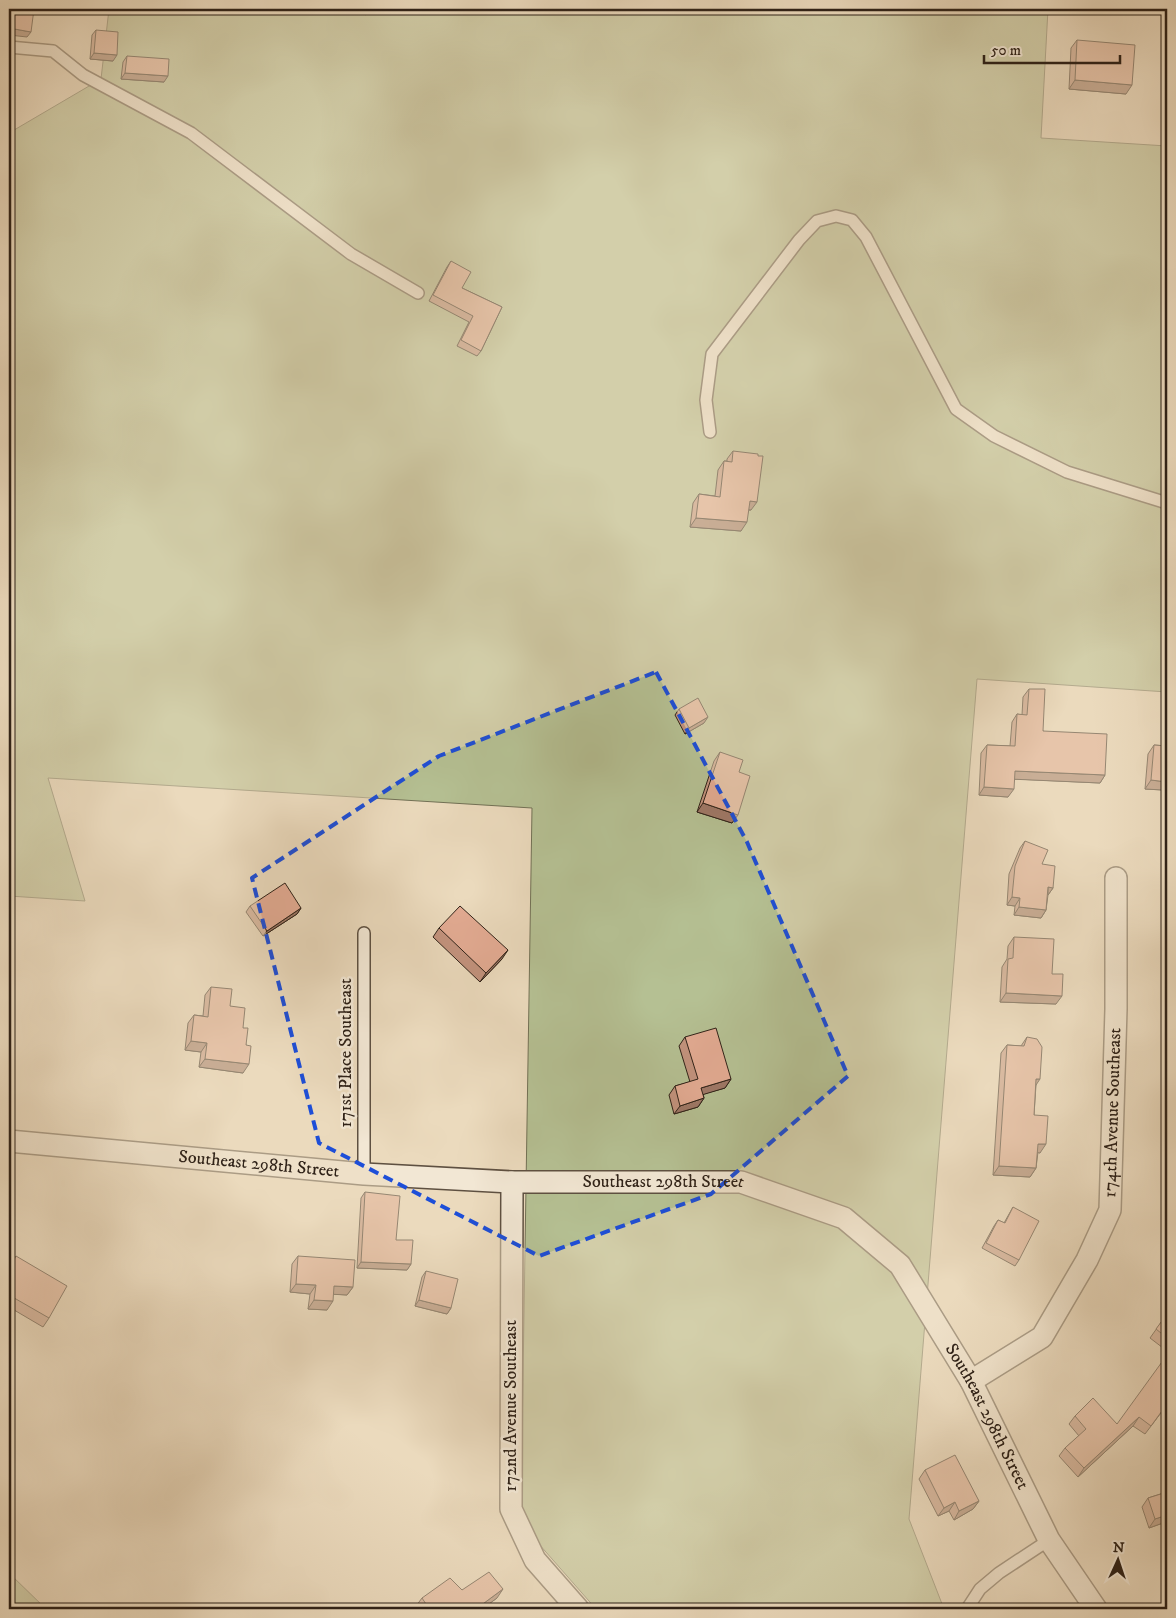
<svg xmlns="http://www.w3.org/2000/svg" width="1176" height="1618" viewBox="0 0 1176 1618" font-family="'IM FELL DW Pica',serif">
  <style>
    .green { fill: #b5c093; stroke: #727156 }
    .lines { fill: none; stroke-linecap: round; stroke-linejoin: round }
    .service-casing { stroke: #5e5041; stroke-width: 14 }
    .minor-casing { stroke: #5e5041; stroke-width: 24 }
    .service { stroke: #f2e7d4; stroke-width: 11 }
    .minor { stroke: #f2e7d4; stroke-width: 21 }
    .wall { fill: #c3937e; stroke: #2f2218 }
    .shaded-wall { fill: #9f7867; stroke: #2f2218 }
    .building { fill: #e3ab93; stroke: #2f2218 }
    .marked { fill: none; stroke: #1d4ed8; stroke-width: 4; stroke-dasharray: 10 6; stroke-linejoin: round }
    .labels { text-anchor: middle; dominant-baseline: central; stroke-width: 5; stroke-linejoin: round; paint-order: stroke }
    .street-label { font-size: 18px; fill: #2f2218; stroke: #f2e7d4 }
  </style>
  <rect width="100%" height="100%" fill="#ebdabd"/>
  <filter id="stains"><feTurbulence type="fractalNoise" baseFrequency=".004" numOctaves="4"/><feColorMatrix values="0 0 0 0 .2 0 0 0 0 .09 0 0 0 0 .02 0 0 0 .5 -.17"/></filter>
  <radialGradient id="worn" r=".72"><stop offset=".6" stop-color="#630" stop-opacity="0"/><stop offset="1" stop-color="#630" stop-opacity=".3"/></radialGradient>
  <g class="green">
    <path d="M 109,9 L 1048,9 L 1041,138 L 1167,146 L 1167,692 L 977,679 L 909,1519 L 944,1609 L 596,1609 L 531,1535 L 521,1503 L 532,808 L 48,778 L 85,901 L 9,896 L 9,133 L 101,79 Z"/>
    <path d="M 9,1573 L 46,1609 L 9,1609 Z"/>
  </g>
  <g class="lines">
    <defs>
      <g id="service">
        <path d="M 9,47 L 53,51 L 83,75 L 191,133 L 351,254 L 418,293"/>
        <path d="M 710,432 L 706,400 L 712,354 L 799,240 L 817,221 L 836,216 L 852,220 L 866,237 L 956,409 L 994,436 L 1067,472 L 1167,503"/>
        <path d="M 364,933 L 364,1174"/>
        <path d="M 967,1609 L 980,1589 L 999,1573 L 1049,1540"/>
      </g>
      <g id="minor">
        <path id="s1" d="M 9,1141 L 364,1174 L 512,1182 L 741,1182 L 844,1218 L 900,1265 L 971,1381 L 1049,1540 L 1096,1609"/>
        <path d="M 512,1182 L 511,1509 L 535,1560 L 578,1609"/>
        <path id="s2" d="M 971,1381 L 1042,1337 L 1087,1260 L 1110,1210 L 1116,1009 L 1116,878"/>
      </g>
    </defs>
    <use href="#service" class="service-casing"/>
    <use href="#minor" class="minor-casing"/>
    <use href="#service" class="service"/>
    <use href="#minor" class="minor"/>
  </g>
  <g class="wall">
    <path d="M 360,9 L 372,9 L 365,15 Z"/>
    <path d="M 96,30 L 113,61 L 90,59 L 92,35 Z"/>
    <path d="M 1077,40 L 1126,94 L 1069,89 L 1071,48 Z"/>
    <path d="M 127,56 L 164,82 L 121,79 L 123,62 Z"/>
    <path d="M 1167,58 L 1167,94 L 1162,93 L 1166,60 Z"/>
    <path d="M 451,261 L 462,288 L 502,307 L 481,351 L 477,356 L 457,346 L 469,322 L 429,301 L 447,267 Z"/>
    <path d="M 733,451 L 751,510 L 749,510 L 741,531 L 690,527 L 693,503 L 699,494 L 715,496 L 718,470 L 724,461 L 727,461 L 727,459 Z"/>
    <path d="M 1029,689 L 1043,731 L 1105,775 L 1100,783 L 1015,779 L 1008,797 L 979,795 L 981,753 L 987,745 L 1010,746 L 1012,722 L 1017,714 L 1022,715 L 1023,697 Z"/>
    <path d="M 679,709 L 704,723 L 685,734 L 675,715 Z"/>
    <path d="M 1154,745 L 1167,746 L 1167,800 L 1162,799 L 1163,790 L 1145,789 L 1148,754 Z"/>
    <path d="M 720,752 L 739,772 L 732,823 L 697,812 L 714,761 Z"/>
    <path d="M 1025,841 L 1042,864 L 1053,888 L 1048,895 L 1046,910 L 1041,918 L 1014,915 L 1015,906 L 1007,905 L 1009,874 L 1020,848 Z"/>
    <path d="M 250,906 L 301,908 L 297,914 L 263,936 L 246,912 Z"/>
    <path d="M 439,928 L 502,959 L 480,982 L 433,937 Z"/>
    <path d="M 1014,937 L 1052,974 L 1056,1004 L 1000,1002 L 1002,967 L 1007,959 L 1008,946 Z"/>
    <path d="M 211,987 L 230,1006 L 243,1028 L 246,1045 L 243,1073 L 199,1067 L 201,1052 L 185,1050 L 188,1023 L 194,1015 L 203,1016 L 205,995 Z"/>
    <path d="M 685,1037 L 731,1079 L 725,1088 L 703,1094 L 704,1098 L 698,1107 L 674,1114 L 669,1095 L 675,1086 L 690,1082 L 679,1046 Z"/>
    <path d="M 1027,1037 L 1036,1085 L 1034,1115 L 1040,1153 L 1038,1152 L 1036,1168 L 1030,1177 L 993,1175 L 1001,1053 L 1007,1045 L 1021,1046 Z"/>
    <path d="M 365,1192 L 411,1264 L 407,1270 L 357,1268 L 361,1198 Z"/>
    <path d="M 1013,1207 L 1019,1260 L 1015,1266 L 982,1248 L 994,1226 L 998,1220 L 1004,1223 Z"/>
    <path d="M 16,1256 L 49,1318 L 43,1327 L 9,1307 L 9,1267 Z"/>
    <path d="M 298,1256 L 353,1287 L 347,1295 L 333,1294 L 327,1310 L 308,1309 L 310,1294 L 290,1292 L 292,1264 Z"/>
    <path d="M 426,1271 L 451,1308 L 447,1314 L 415,1306 L 422,1277 Z"/>
    <path d="M 1167,1314 L 1167,1351 L 1150,1338 Z"/>
    <path d="M 1167,1405 L 1145,1434 L 1133,1426 L 1078,1477 L 1059,1456 L 1065,1448 L 1079,1436 L 1069,1424 L 1075,1416 L 1117,1424 Z"/>
    <path d="M 925,1470 L 979,1501 L 973,1509 L 954,1520 L 949,1511 L 938,1516 L 919,1479 Z"/>
    <path d="M 1167,1492 L 1167,1537 L 1163,1523 L 1149,1528 L 1142,1507 L 1148,1498 Z"/>
    <path d="M 462,1590 L 497,1598 L 482,1609 L 418,1609 L 416,1606 L 422,1598 Z"/>
  </g>
  <g class="shaded-wall">
    <path d="M 369,9 L 372,9 L 365,15 Z"/>
    <path d="M 9,28 L 31,32 L 27,37 L 9,35 Z"/>
    <path d="M 94,53 L 117,55 L 113,61 L 90,59 Z"/>
    <path d="M 125,73 L 168,76 L 164,82 L 121,79 Z"/>
    <path d="M 1075,80 L 1132,85 L 1126,94 L 1069,89 Z"/>
    <path d="M 1167,86 L 1167,94 L 1162,93 Z"/>
    <path d="M 750,501 L 757,502 L 751,510 L 744,509 Z"/>
    <path d="M 696,518 L 747,522 L 741,531 L 690,527 Z"/>
    <path d="M 708,717 L 704,723 L 685,734 L 689,728 Z"/>
    <path d="M 1015,771 L 1105,775 L 1100,783 L 1009,779 Z"/>
    <path d="M 1151,780 L 1167,782 L 1167,784 L 1163,790 L 1145,789 Z"/>
    <path d="M 984,787 L 1014,789 L 1008,797 L 979,795 Z"/>
    <path d="M 1167,792 L 1167,800 L 1162,799 Z"/>
    <path d="M 703,803 L 738,815 L 732,823 L 697,812 Z"/>
    <path d="M 1048,887 L 1053,888 L 1048,895 Z"/>
    <path d="M 1012,897 L 1020,898 L 1015,906 L 1007,905 Z"/>
    <path d="M 1019,907 L 1046,910 L 1041,918 L 1014,915 Z"/>
    <path d="M 301,908 L 297,914 L 263,936 L 267,931 Z"/>
    <path d="M 508,950 L 502,959 L 480,982 L 486,973 Z"/>
    <path d="M 1006,993 L 1062,996 L 1056,1004 L 1000,1002 Z"/>
    <path d="M 191,1041 L 207,1043 L 201,1052 L 185,1050 Z"/>
    <path d="M 205,1059 L 249,1064 L 243,1073 L 199,1067 Z"/>
    <path d="M 731,1079 L 725,1088 L 695,1097 L 701,1088 Z"/>
    <path d="M 1036,1079 L 1040,1079 L 1034,1088 Z"/>
    <path d="M 704,1098 L 698,1107 L 674,1114 L 680,1106 Z"/>
    <path d="M 1038,1144 L 1046,1144 L 1040,1153 L 1032,1152 Z"/>
    <path d="M 999,1166 L 1036,1168 L 1030,1177 L 993,1175 Z"/>
    <path d="M 361,1262 L 411,1264 L 407,1270 L 357,1268 Z"/>
    <path d="M 296,1284 L 316,1285 L 310,1294 L 290,1292 Z"/>
    <path d="M 334,1286 L 353,1287 L 347,1295 L 328,1294 Z"/>
    <path d="M 314,1300 L 333,1301 L 327,1310 L 308,1309 Z"/>
    <path d="M 419,1300 L 451,1308 L 447,1314 L 415,1306 Z"/>
    <path d="M 1139,1417 L 1133,1426 L 1078,1477 L 1084,1468 Z"/>
    <path d="M 979,1501 L 973,1509 L 954,1520 L 959,1511 Z"/>
    <path d="M 955,1502 L 949,1511 L 938,1516 L 944,1508 Z"/>
    <path d="M 1167,1515 L 1167,1516 L 1163,1523 L 1149,1528 L 1155,1519 Z"/>
    <path d="M 503,1589 L 497,1598 L 482,1609 L 476,1609 Z"/>
  </g>
  <g class="building">
    <path d="M 9,9 L 34,9 L 31,32 L 9,28 Z"/>
    <path d="M 96,30 L 118,32 L 117,55 L 94,53 Z"/>
    <path d="M 1077,40 L 1135,45 L 1132,85 L 1075,80 Z"/>
    <path d="M 127,56 L 169,59 L 168,76 L 125,73 Z"/>
    <path d="M 451,261 L 471,272 L 462,288 L 502,307 L 481,351 L 461,340 L 473,316 L 433,295 Z"/>
    <path d="M 733,451 L 758,454 L 758,456 L 763,456 L 757,502 L 750,501 L 747,522 L 696,518 L 699,494 L 720,497 L 724,461 L 732,462 Z"/>
    <path d="M 1029,689 L 1045,689 L 1043,731 L 1107,734 L 1105,775 L 1015,771 L 1014,789 L 984,787 L 987,745 L 1015,746 L 1017,714 L 1027,715 Z"/>
    <path d="M 698,698 L 708,717 L 689,728 L 679,709 Z"/>
    <path d="M 1154,745 L 1167,746 L 1167,782 L 1151,780 Z"/>
    <path d="M 720,752 L 743,760 L 739,772 L 750,776 L 738,815 L 703,803 Z"/>
    <path d="M 1025,841 L 1048,850 L 1042,864 L 1055,866 L 1053,888 L 1048,887 L 1046,910 L 1019,907 L 1020,898 L 1012,897 L 1015,866 Z"/>
    <path d="M 285,883 L 301,908 L 267,931 L 250,906 Z"/>
    <path d="M 460,906 L 508,950 L 486,973 L 439,928 Z"/>
    <path d="M 1014,937 L 1054,939 L 1052,974 L 1063,974 L 1062,996 L 1006,993 L 1008,959 L 1013,958 Z"/>
    <path d="M 211,987 L 232,989 L 230,1006 L 245,1008 L 243,1028 L 248,1028 L 246,1045 L 251,1046 L 249,1064 L 205,1059 L 207,1043 L 191,1041 L 194,1015 L 208,1017 Z"/>
    <path d="M 716,1028 L 731,1079 L 701,1088 L 704,1098 L 680,1106 L 675,1086 L 698,1079 L 685,1037 Z"/>
    <path d="M 1027,1037 L 1037,1039 L 1042,1047 L 1040,1079 L 1036,1079 L 1034,1115 L 1048,1116 L 1046,1144 L 1038,1144 L 1036,1168 L 999,1166 L 1007,1045 L 1024,1046 Z"/>
    <path d="M 365,1192 L 400,1196 L 396,1240 L 413,1240 L 411,1264 L 361,1262 Z"/>
    <path d="M 1013,1207 L 1039,1221 L 1019,1260 L 986,1243 L 998,1220 L 1005,1223 Z"/>
    <path d="M 16,1256 L 67,1286 L 49,1318 L 9,1295 L 9,1269 Z"/>
    <path d="M 298,1256 L 355,1260 L 353,1287 L 334,1286 L 333,1301 L 314,1300 L 316,1285 L 296,1284 Z"/>
    <path d="M 426,1271 L 458,1279 L 451,1308 L 419,1300 Z"/>
    <path d="M 1167,1314 L 1167,1338 L 1156,1329 Z"/>
    <path d="M 1167,1355 L 1167,1404 L 1151,1426 L 1139,1417 L 1084,1468 L 1065,1448 L 1086,1429 L 1075,1416 L 1093,1398 L 1117,1424 Z"/>
    <path d="M 955,1455 L 979,1501 L 959,1511 L 955,1502 L 944,1508 L 925,1470 Z"/>
    <path d="M 1167,1492 L 1167,1515 L 1155,1519 L 1148,1498 Z"/>
    <path d="M 489,1572 L 503,1589 L 476,1609 L 426,1609 L 428,1607 L 422,1598 L 450,1578 L 462,1590 Z"/>
  </g>
  <path d="M0 0H1176V1618H0ZM 656,672 L 747,842 L 848,1076 L 711,1194 L 539,1256 L 319,1143 L 252,878 L 439,756 Z" fill="#ebdabd" fill-opacity=".55" fill-rule="evenodd"/>
  <path class="marked" d="M 656,672 L 747,842 L 848,1076 L 711,1194 L 539,1256 L 319,1143 L 252,878 L 439,756 Z"/>
  <g class="labels">
    <g class="street-label">
      <text transform="translate(346 1053) rotate(-90)">171st Place Southeast</text>
      <text stroke="none"><textPath href="#s2" startOffset="325">174th Avenue Southeast</textPath></text>
      <text stroke="none"><textPath href="#s1" startOffset="251">Southeast 298th Street</textPath></text>
      <text stroke="none"><textPath href="#s1" startOffset="656">Southeast 298th Street</textPath></text>
      <text transform="translate(511 1406) rotate(-90)">172nd Avenue Southeast</text>
      <text stroke="none"><textPath href="#s1" startOffset="1091">Southeast 298th Street</textPath></text>
    </g>
  </g>
  <rect width="1176" height="1618" fill="none" stroke="#ebdabd" stroke-width="30"/>
  <rect x="10" y="10" width="1156" height="1598" fill="none" stroke="#2f2218" stroke-width="2.5"/>
  <rect x="15" y="15" width="1146" height="1588" fill="none" stroke="#2f2218"/>
  <g transform="translate(1118 1560) rotate(3)" stroke="#f2e7d4" stroke-width="4" paint-order="stroke">
  <path d="M0-4L9 19L0 12L-9 19Z" fill="#2f2218"/>
  <text y="-8" font-size="14" font-weight="bold" text-anchor="middle" fill="#2f2218">N</text>
  </g>
  <path d="M984 55v8h136v-8" fill="none" stroke="#2f2218" stroke-width="2.5"/>
  <text x="991" y="55" font-size="15" fill="#2f2218" stroke="#f2e7d4" stroke-width="4" paint-order="stroke">50 m</text>
  <rect width="100%" height="100%" filter="url(#stains)"/>
  <rect width="100%" height="100%" fill="url(#worn)"/>
</svg>
